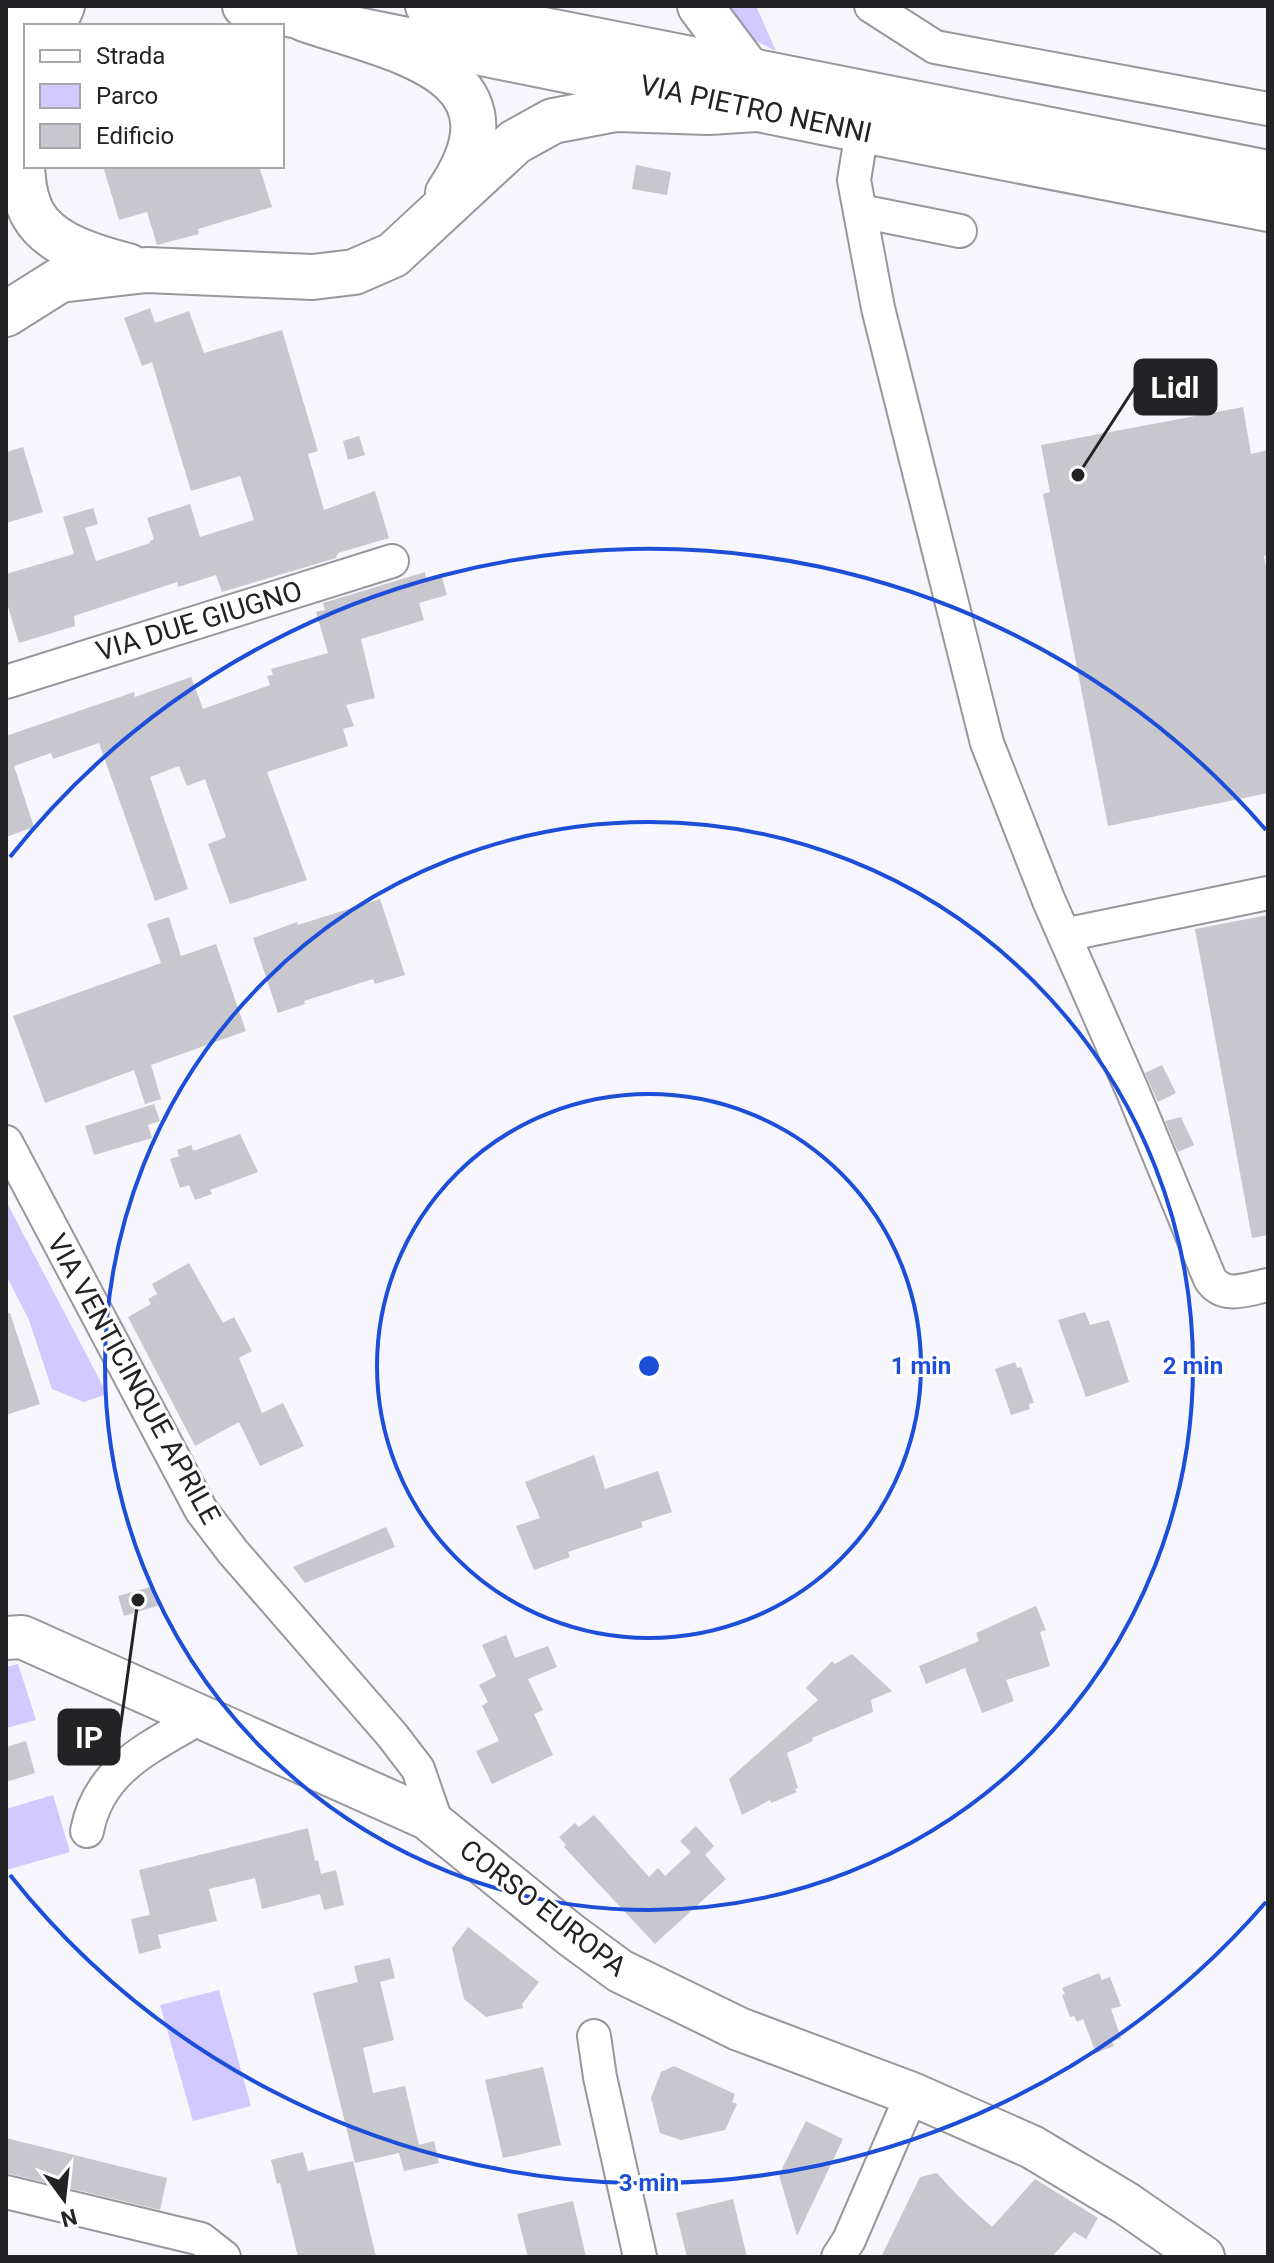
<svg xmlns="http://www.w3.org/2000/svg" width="1274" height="2263" viewBox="0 0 1274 2263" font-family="Roboto,sans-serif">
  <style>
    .green { fill: #d1c9ff }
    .building { fill: #c8c7cd }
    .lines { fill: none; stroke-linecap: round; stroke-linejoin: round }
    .minor-casing { stroke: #97979c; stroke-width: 36 }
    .major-casing { stroke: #97979c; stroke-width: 46 }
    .highway-casing { stroke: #97979c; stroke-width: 48 }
    .minor { stroke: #fff; stroke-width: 32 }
    .major { stroke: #fff; stroke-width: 42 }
    .highway { stroke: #fff; stroke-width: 44 }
    .ring { fill: none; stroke: #1d4ed8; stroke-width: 4 }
    .labels { text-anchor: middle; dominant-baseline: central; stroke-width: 6; stroke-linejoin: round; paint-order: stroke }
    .street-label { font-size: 28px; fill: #232225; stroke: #fff }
    .centre { fill: #1d4ed8; stroke: #fff; stroke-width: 4 }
    .ring-label { font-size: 24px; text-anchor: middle; font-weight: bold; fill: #1d4ed8; stroke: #fff; stroke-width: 6; stroke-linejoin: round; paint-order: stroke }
    .leader { fill: none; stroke: #232225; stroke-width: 3 }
    .callout-dot { fill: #232225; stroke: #fff; stroke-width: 3 }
    .callout { fill: #232225; stroke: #232225; stroke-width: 3 }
    .callout-label { font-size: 30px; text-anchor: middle; font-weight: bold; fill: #fff }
  </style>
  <rect width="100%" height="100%" fill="#f7f6fd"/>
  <g class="green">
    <path d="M 713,6 L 756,6 L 776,51 L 742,34 Z"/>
    <path d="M 6,1201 L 107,1394 L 84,1402 L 52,1389 L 29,1320 L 6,1275 Z"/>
    <path d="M 18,1664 L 36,1720 L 6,1728 L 6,1667 Z"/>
    <path d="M 53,1795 L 70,1852 L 6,1870 L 6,1809 Z"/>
    <path d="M 219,1990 L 251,2106 L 193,2121 L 160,2005 Z"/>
  </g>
  <g class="building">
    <path d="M 636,165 L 671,172 L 667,195 L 632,189 Z"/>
    <path d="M 103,166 L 259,166 L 272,207 L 198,229 L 199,234 L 157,245 L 147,212 L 119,220 Z"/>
    <path d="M 150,308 L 155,323 L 189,311 L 204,353 L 282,330 L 318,451 L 308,454 L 324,510 L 375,491 L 389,538 L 338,553 L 336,558 L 222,592 L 216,575 L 178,587 L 177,582 L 74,616 L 75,626 L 19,643 L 6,600 L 6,574 L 74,554 L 63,517 L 93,508 L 98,524 L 85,528 L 96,561 L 150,543 L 150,541 L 154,539 L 147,518 L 190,504 L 200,537 L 254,520 L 240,476 L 191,491 L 152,362 L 142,366 L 124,318 Z"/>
    <path d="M 1243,407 L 1251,454 L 1268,450 L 1268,555 L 1264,556 L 1268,577 L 1268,793 L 1108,826 L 1043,494 L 1050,492 L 1041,445 Z"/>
    <path d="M 359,436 L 365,455 L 348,460 L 343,441 Z"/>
    <path d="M 23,447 L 43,512 L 6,523 L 6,452 Z"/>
    <path d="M 425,572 L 426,578 L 441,574 L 447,595 L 419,603 L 424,620 L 361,639 L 375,698 L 346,705 L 354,726 L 343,729 L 348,746 L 267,772 L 307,880 L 230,904 L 208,844 L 226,837 L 205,779 L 187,786 L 179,766 L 150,777 L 188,889 L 155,901 L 99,743 L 53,759 L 51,753 L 14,766 L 34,827 L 6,837 L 6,736 L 134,692 L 135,697 L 191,677 L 203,709 L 270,685 L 267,676 L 273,675 L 271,669 L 328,653 L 316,612 L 325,610 L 323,603 Z"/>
    <path d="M 380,899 L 405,975 L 375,984 L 373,979 L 304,1001 L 305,1004 L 278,1013 L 253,938 L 297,922 L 298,925 Z"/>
    <path d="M 1268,915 L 1268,1235 L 1252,1238 L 1195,929 Z"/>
    <path d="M 169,917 L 181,956 L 216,944 L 246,1031 L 151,1065 L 161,1099 L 145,1104 L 134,1070 L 45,1103 L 13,1016 L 161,963 L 147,924 Z"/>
    <path d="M 1162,1065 L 1176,1093 L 1158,1102 L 1145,1073 Z"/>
    <path d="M 154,1104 L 160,1121 L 148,1125 L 152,1138 L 94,1155 L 85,1126 Z"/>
    <path d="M 1181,1117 L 1194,1145 L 1178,1152 L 1165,1121 Z"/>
    <path d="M 240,1134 L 258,1172 L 210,1190 L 212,1194 L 195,1200 L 189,1185 L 180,1188 L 170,1159 L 179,1156 L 177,1150 L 191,1145 L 193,1150 L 196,1150 Z"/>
    <path d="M 189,1263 L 223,1323 L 234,1317 L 252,1351 L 239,1358 L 262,1413 L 283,1403 L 304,1446 L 260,1466 L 239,1422 L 195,1446 L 128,1317 L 151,1304 L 148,1299 L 157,1294 L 152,1284 Z"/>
    <path d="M 1085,1312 L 1090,1325 L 1109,1320 L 1129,1382 L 1086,1397 L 1058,1320 Z"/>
    <path d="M 6,1313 L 10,1313 L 40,1404 L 6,1415 Z"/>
    <path d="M 1015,1362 L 1017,1368 L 1021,1367 L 1034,1403 L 1029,1404 L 1030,1409 L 1011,1415 L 995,1369 Z"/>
    <path d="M 594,1455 L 605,1489 L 658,1471 L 672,1512 L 641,1522 L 643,1527 L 568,1552 L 570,1557 L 534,1570 L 516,1526 L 540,1518 L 525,1482 Z"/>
    <path d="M 386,1527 L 395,1547 L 305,1583 L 293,1567 Z"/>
    <path d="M 154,1586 L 160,1605 L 124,1616 L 118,1596 Z"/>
    <path d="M 1036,1606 L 1046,1630 L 1040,1632 L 1050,1666 L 1006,1680 L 1014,1701 L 982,1713 L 965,1668 L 926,1684 L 919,1666 L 979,1641 L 976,1633 Z"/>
    <path d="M 506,1635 L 515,1658 L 548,1646 L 557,1667 L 528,1679 L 543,1710 L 534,1714 L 553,1755 L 492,1784 L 476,1751 L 499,1741 L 482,1706 L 488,1702 L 479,1685 L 496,1676 L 482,1645 Z"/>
    <path d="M 852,1654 L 892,1691 L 871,1700 L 873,1712 L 812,1738 L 813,1741 L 787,1753 L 798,1788 L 795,1789 L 797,1792 L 771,1803 L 770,1800 L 742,1815 L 729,1779 L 818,1700 L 806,1688 L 832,1661 L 835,1664 Z"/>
    <path d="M 26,1741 L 35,1773 L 6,1782 L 6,1747 Z"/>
    <path d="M 594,1815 L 649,1877 L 658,1868 L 665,1876 L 691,1852 L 680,1841 L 696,1826 L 714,1846 L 705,1855 L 726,1879 L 655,1944 L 564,1847 L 566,1845 L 559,1837 L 575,1823 L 579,1827 Z"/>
    <path d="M 308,1828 L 315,1861 L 318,1860 L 321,1874 L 336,1870 L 344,1905 L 324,1910 L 320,1894 L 262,1909 L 255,1878 L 209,1889 L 217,1921 L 158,1935 L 161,1948 L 139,1954 L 131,1919 L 150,1915 L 139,1870 Z"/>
    <path d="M 468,1927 L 539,1982 L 522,2004 L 523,2008 L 486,2017 L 464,1999 L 452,1948 Z"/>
    <path d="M 390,1958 L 395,1978 L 380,1982 L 394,2040 L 363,2048 L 373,2093 L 405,2086 L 419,2145 L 434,2141 L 439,2163 L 404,2171 L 399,2153 L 355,2163 L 313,1993 L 358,1982 L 354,1966 Z"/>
    <path d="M 1099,1973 L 1102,1980 L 1110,1977 L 1121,2006 L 1111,2009 L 1121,2038 L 1112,2042 L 1114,2046 L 1096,2053 L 1083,2019 L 1077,2022 L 1074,2016 L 1070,2017 L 1062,1995 L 1065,1994 L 1062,1988 Z"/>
    <path d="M 674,2066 L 735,2094 L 732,2102 L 737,2104 L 725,2130 L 681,2140 L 660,2133 L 651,2098 L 661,2072 Z"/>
    <path d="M 543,2067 L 561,2145 L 503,2158 L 485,2080 Z"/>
    <path d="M 806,2121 L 843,2139 L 797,2236 L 779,2175 Z"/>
    <path d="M 6,2138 L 167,2178 L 160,2210 L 6,2173 Z"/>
    <path d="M 303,2152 L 308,2171 L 353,2161 L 376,2257 L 298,2257 L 280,2183 L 277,2184 L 271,2160 Z"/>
    <path d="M 937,2173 L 958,2196 L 992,2227 L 1035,2179 L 1098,2218 L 1086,2239 L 1074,2232 L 1052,2257 L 881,2257 L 920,2177 Z"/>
    <path d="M 733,2199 L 747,2257 L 687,2257 L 676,2213 Z"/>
    <path d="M 573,2201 L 586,2257 L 528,2257 L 517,2214 Z"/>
  </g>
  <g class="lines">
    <defs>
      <g id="minor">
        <path d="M 871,6 L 935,47 L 1268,109"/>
        <path d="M 862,131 L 854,180 L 878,308 L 987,743 L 1049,901 L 1133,1092 L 1210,1279 C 1224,1300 1247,1289 1268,1285"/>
        <path d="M 860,211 L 960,231"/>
        <path d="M 6,682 L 392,561"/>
        <path d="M 1064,935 L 1268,893"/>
        <path d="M 6,1142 L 201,1510 L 233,1552 L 392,1735 L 418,1769 L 437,1824"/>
        <path d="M 87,1831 C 99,1768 151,1747 201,1717"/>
        <path d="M 594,2036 L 600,2077 L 640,2257"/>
        <path d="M 6,2192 L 201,2239 L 224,2257"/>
        <path d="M 838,2257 L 849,2240 L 912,2094"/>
      </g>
      <g id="major">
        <path d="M 244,6 L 862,131 L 1268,210"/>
        <path d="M 427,6 L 1268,172"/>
        <path d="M 6,1638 L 22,1637 L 427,1818 L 571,1935 L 620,1971 L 739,2029 L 912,2094 L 1032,2147 L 1127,2204 L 1203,2257"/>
      </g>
      <g id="highway">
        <path d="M 700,6 L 748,70"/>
        <path d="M 305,19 C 391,49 531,70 448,193"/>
        <path d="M 53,26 L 62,6"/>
        <path d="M 6,65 L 27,6"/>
        <path d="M 23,100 C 20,206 14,237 128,266"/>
        <path d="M 6,314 L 60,280 L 146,270 L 313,277 L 354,272 L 393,255 L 515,142 L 553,121 L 616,109 L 709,112 L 756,109"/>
      </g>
    </defs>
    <use href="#minor" class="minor-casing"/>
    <use href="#major" class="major-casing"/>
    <use href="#highway" class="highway-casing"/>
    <use href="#minor" class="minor"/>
    <use href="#major" class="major"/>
    <use href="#highway" class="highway"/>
  </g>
  <g class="ring">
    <circle cx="649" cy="1366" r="272"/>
    <circle cx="649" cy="1366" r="544"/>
    <path d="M1266 1902A817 817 0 0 1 10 1875M10 857A817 817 0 0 1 1266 830"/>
  </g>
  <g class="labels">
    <g class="street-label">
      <text transform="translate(756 109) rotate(12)">VIA PIETRO NENNI</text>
      <text transform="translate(199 621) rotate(-17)">VIA DUE GIUGNO</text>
      <text transform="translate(134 1379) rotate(61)">VIA VENTICINQUE APRILE</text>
      <text transform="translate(543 1908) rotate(38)">CORSO EUROPA</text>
    </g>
  </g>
  <circle cx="649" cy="1366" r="12" class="centre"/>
  <g class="ring-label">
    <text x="921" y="1374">1 min</text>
    <text x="1193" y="1374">2 min</text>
    <text x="649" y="2191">3 min</text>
  </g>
  <path class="leader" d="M1078 475L1135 387M138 1600L119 1737"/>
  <g class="callout-dot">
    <circle cx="1078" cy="475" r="8"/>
    <circle cx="138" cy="1600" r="8"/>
  </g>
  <g class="callout">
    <rect x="1135" y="360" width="81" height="54" rx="8"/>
    <rect x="59" y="1710" width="60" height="54" rx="8"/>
  </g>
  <g class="callout-label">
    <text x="1175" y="398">Lidl</text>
    <text x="89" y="1748">IP</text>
  </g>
  <rect width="1274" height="2263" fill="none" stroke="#232225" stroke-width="16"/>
  <rect x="24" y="24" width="260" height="144" fill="#ffffff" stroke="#a7a7a8" stroke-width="2"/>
  <rect x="40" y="50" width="40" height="12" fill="#ffffff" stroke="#a7a7a8" stroke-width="2"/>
  <text x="96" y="64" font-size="24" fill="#232225">Strada</text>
  <rect x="40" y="84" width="40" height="24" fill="#d1c9ff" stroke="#a7a7a8" stroke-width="2"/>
  <text x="96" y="104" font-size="24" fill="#232225">Parco</text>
  <rect x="40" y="124" width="40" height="24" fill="#c8c7cd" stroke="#a7a7a8" stroke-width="2"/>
  <text x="96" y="144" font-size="24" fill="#232225">Edificio</text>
  <g transform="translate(64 2199) rotate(165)" stroke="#ffffff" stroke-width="6" paint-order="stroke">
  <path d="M0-6L14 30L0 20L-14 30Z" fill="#232225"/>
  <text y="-12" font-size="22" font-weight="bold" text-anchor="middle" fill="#232225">N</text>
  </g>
</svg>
